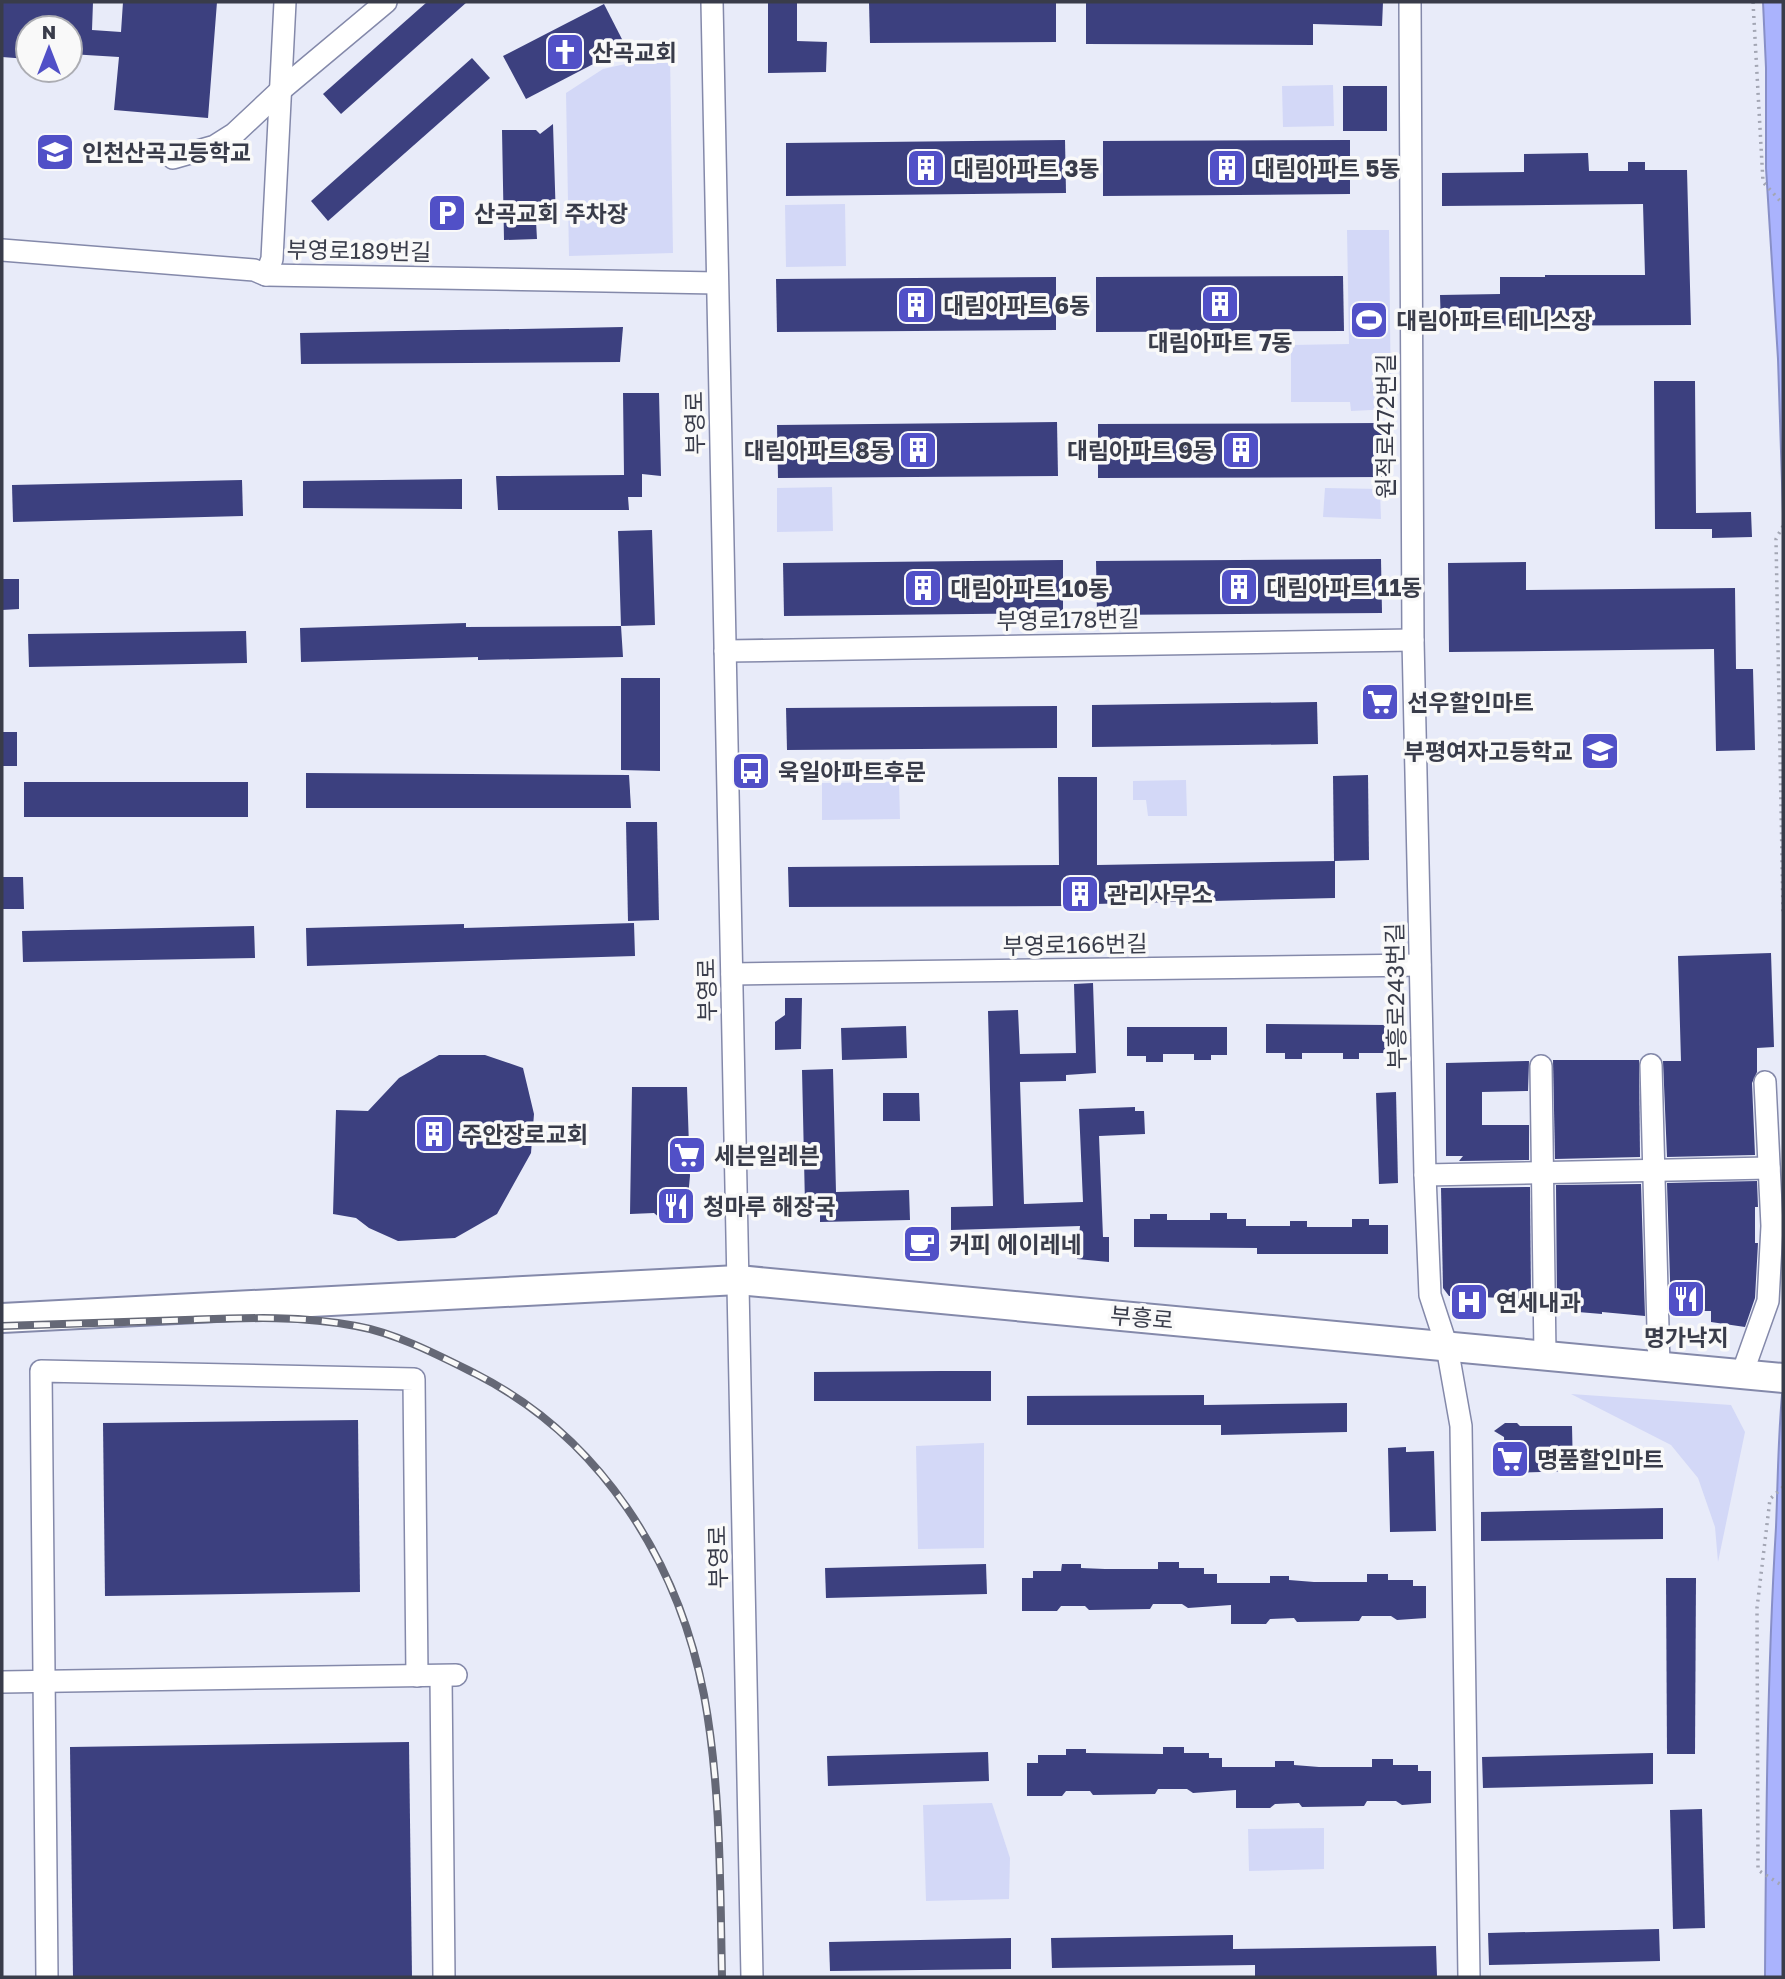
<svg xmlns="http://www.w3.org/2000/svg" width="1785" height="1979" viewBox="0 0 1785 1979" font-family="'Golos Text','Noto Sans KR',sans-serif">
  <style>
    .green { fill: #d3d8f7 }
    .water { fill: #aab3fd; stroke: #888fc7; stroke-width: 2 }
    .building { fill: #3c407f }
    .lines { fill: none; stroke-linecap: round; stroke-linejoin: round }
    .minor-casing { stroke: #8489aa; stroke-width: 24 }
    .major-casing { stroke: #8489aa; stroke-width: 32 }
    .path { stroke: #a3a6b4; stroke-width: 3.5; stroke-dasharray: 2 5; stroke-linecap: butt }
    .minor { stroke: #fff; stroke-width: 21 }
    .major { stroke: #fff; stroke-width: 28 }
    .rail-casing { stroke: #656876; stroke-width: 8 }
    .rail { stroke: #f9f9f9; stroke-width: 5; stroke-dasharray: 16; stroke-linecap: butt }
    .labels { text-anchor: middle; dominant-baseline: central; stroke-width: 7; stroke-linejoin: round; paint-order: stroke }
    .poi-label { font-size: 23px; font-weight: bold; fill: #393c4a; stroke: #f9f9f9; text-anchor: start }
    .street-label { font-size: 23px; fill: #393c4a; stroke: #f9f9f9 }
  </style>
  <rect width="100%" height="100%" fill="#e8ebf9"/>
  <g class="green">
    <path d="M 670,54 L 673,253 L 569,256 L 566,93 L 603,69 Z"/>
    <path d="M 1333,85 L 1334,126 L 1283,127 L 1282,86 Z"/>
    <path d="M 845,204 L 846,266 L 786,267 L 785,205 Z"/>
    <path d="M 1347,230 L 1389,230 L 1391,409 L 1351,411 L 1350,402 L 1291,402 L 1291,345 L 1349,344 Z"/>
    <path d="M 832,487 L 833,531 L 777,532 L 777,488 Z"/>
    <path d="M 1325,488 L 1380,489 L 1381,519 L 1323,517 Z"/>
    <path d="M 1186,780 L 1187,816 L 1148,816 L 1146,800 L 1133,800 L 1133,781 Z"/>
    <path d="M 899,782 L 900,819 L 822,820 L 822,783 Z"/>
    <path d="M 1571,1394 L 1731,1405 L 1745,1432 L 1718,1562 L 1715,1527 L 1698,1478 L 1671,1445 Z"/>
    <path d="M 984,1443 L 984,1548 L 918,1549 L 916,1446 Z"/>
    <path d="M 992,1803 L 1010,1858 L 1009,1899 L 926,1901 L 923,1805 Z"/>
    <path d="M 1324,1828 L 1324,1869 L 1249,1871 L 1248,1829 Z"/>
  </g>
  <g class="water">
    <path d="M 1763,2 L 1783,2 L 1783,513 L 1778,359 L 1766,168 L 1766,68 Z"/>
    <path d="M 1783,1384 L 1783,1977 L 1765,1977 C 1766,1827 1767,1677 1776,1527 C 1778,1479 1778,1432 1783,1384 Z"/>
  </g>
  <g class="building">
    <path d="M 2,2 L 93,2 L 92,30 L 121,32 L 123,2 L 217,2 L 208,118 L 114,110 L 119,57 L 70,54 L 70,28 L 28,28 L 28,59 L 2,57 Z"/>
    <path d="M 427,2 L 467,2 L 341,114 L 323,94 Z"/>
    <path d="M 768,2 L 797,2 L 797,41 L 827,42 L 826,72 L 768,73 Z"/>
    <path d="M 869,2 L 1056,2 L 1056,42 L 870,43 Z"/>
    <path d="M 1086,2 L 1383,2 L 1382,26 L 1313,24 L 1313,45 L 1086,44 Z"/>
    <path d="M 604,4 L 626,47 L 526,99 L 503,56 Z"/>
    <path d="M 472,58 L 490,78 L 328,221 L 311,201 Z"/>
    <rect x="1343" y="86" width="44" height="45"/>
    <path d="M 553,124 L 556,221 L 536,221 L 537,239 L 504,240 L 502,130 L 536,130 L 540,134 Z"/>
    <path d="M 1065,140 L 1066,193 L 786,196 L 786,143 Z"/>
    <path d="M 1350,140 L 1350,194 L 1103,196 L 1103,141 Z"/>
    <path d="M 1588,153 L 1589,171 L 1628,171 L 1628,162 L 1645,162 L 1645,170 L 1687,170 L 1691,325 L 1441,326 L 1440,295 L 1500,294 L 1500,277 L 1545,277 L 1545,275 L 1645,275 L 1643,204 L 1442,206 L 1442,173 L 1524,172 L 1524,154 Z"/>
    <path d="M 1343,276 L 1344,331 L 1096,332 L 1096,277 Z"/>
    <path d="M 1056,277 L 1056,330 L 777,332 L 776,279 Z"/>
    <path d="M 623,327 L 620,362 L 301,364 L 300,333 Z"/>
    <path d="M 1654,381 L 1695,381 L 1696,513 L 1751,512 L 1752,537 L 1712,538 L 1712,529 L 1655,529 Z"/>
    <path d="M 623,393 L 659,393 L 661,476 L 642,474 L 642,497 L 628,497 L 629,510 L 498,510 L 496,476 L 624,475 Z"/>
    <path d="M 1057,422 L 1058,476 L 778,478 L 777,425 Z"/>
    <path d="M 1383,423 L 1383,477 L 1098,478 L 1098,424 Z"/>
    <path d="M 462,479 L 462,509 L 303,508 L 303,481 Z"/>
    <path d="M 242,480 L 243,516 L 13,522 L 12,485 Z"/>
    <path d="M 652,530 L 655,625 L 621,626 L 618,531 Z"/>
    <path d="M 1381,559 L 1382,613 L 1097,615 L 1096,561 Z"/>
    <path d="M 1063,560 L 1063,613 L 784,616 L 783,563 Z"/>
    <path d="M 1526,562 L 1526,590 L 1735,588 L 1736,669 L 1753,669 L 1755,750 L 1716,751 L 1714,649 L 1449,652 L 1448,563 Z"/>
    <path d="M 2,579 L 19,579 L 19,609 L 2,610 Z"/>
    <path d="M 466,623 L 466,627 L 621,626 L 623,657 L 478,660 L 478,657 L 301,662 L 300,628 Z"/>
    <path d="M 246,631 L 247,663 L 29,667 L 28,634 Z"/>
    <path d="M 621,678 L 660,678 L 660,771 L 621,770 Z"/>
    <path d="M 1317,702 L 1318,744 L 1092,747 L 1092,705 Z"/>
    <path d="M 1057,706 L 1057,748 L 787,750 L 786,708 Z"/>
    <rect x="2" y="732" width="15" height="34"/>
    <path d="M 306,773 L 629,775 L 631,808 L 306,808 Z"/>
    <path d="M 1368,775 L 1369,860 L 1334,861 L 1333,776 Z"/>
    <path d="M 1058,777 L 1097,777 L 1097,865 L 1335,861 L 1335,898 L 1094,904 L 1094,909 L 1065,909 L 1066,906 L 789,907 L 788,867 L 1059,865 Z"/>
    <rect x="24" y="782" width="224" height="35"/>
    <path d="M 626,822 L 657,822 L 659,920 L 628,921 Z"/>
    <path d="M 2,877 L 23,877 L 24,909 L 2,909 Z"/>
    <path d="M 634,923 L 635,956 L 307,966 L 306,928 L 464,924 L 464,928 Z"/>
    <path d="M 254,926 L 255,958 L 23,962 L 22,931 Z"/>
    <path d="M 1771,953 L 1774,1047 L 1757,1048 L 1757,1072 L 1752,1083 L 1755,1155 L 1667,1157 L 1663,1061 L 1681,1061 L 1678,956 Z"/>
    <path d="M 1093,983 L 1096,1073 L 1066,1075 L 1066,1081 L 1020,1082 L 1024,1204 L 1083,1202 L 1079,1109 L 1135,1107 L 1135,1111 L 1144,1111 L 1145,1134 L 1099,1136 L 1103,1237 L 1109,1237 L 1109,1262 L 1077,1259 L 1080,1226 L 951,1230 L 951,1207 L 993,1206 L 988,1011 L 1018,1010 L 1020,1054 L 1076,1053 L 1074,984 Z"/>
    <path d="M 785,998 L 802,998 L 801,1049 L 775,1050 L 775,1022 L 785,1015 Z"/>
    <path d="M 1266,1024 L 1386,1025 L 1386,1053 L 1359,1053 L 1359,1059 L 1343,1059 L 1343,1053 L 1302,1053 L 1302,1059 L 1285,1059 L 1285,1053 L 1266,1053 Z"/>
    <path d="M 906,1026 L 907,1058 L 842,1060 L 841,1028 Z"/>
    <path d="M 1127,1027 L 1227,1027 L 1227,1055 L 1211,1055 L 1211,1060 L 1194,1060 L 1194,1054 L 1163,1054 L 1163,1062 L 1146,1062 L 1146,1056 L 1127,1056 Z"/>
    <path d="M 439,1055 L 485,1055 L 523,1068 L 534,1114 L 531,1153 L 497,1214 L 455,1238 L 398,1241 L 369,1228 L 356,1218 L 333,1214 L 336,1110 L 368,1111 L 399,1078 Z"/>
    <path d="M 1553,1060 L 1639,1060 L 1640,1157 L 1555,1159 Z"/>
    <path d="M 1529,1061 L 1528,1091 L 1482,1092 L 1482,1125 L 1529,1125 L 1529,1160 L 1459,1161 L 1463,1156 L 1446,1156 L 1446,1063 Z"/>
    <path d="M 833,1069 L 836,1192 L 909,1190 L 910,1220 L 820,1222 L 820,1205 L 805,1205 L 802,1070 Z"/>
    <path d="M 632,1087 L 687,1087 L 690,1176 L 688,1197 L 676,1219 L 668,1225 L 654,1213 L 630,1214 Z"/>
    <path d="M 1396,1092 L 1398,1183 L 1379,1184 L 1376,1093 Z"/>
    <path d="M 883,1093 L 919,1093 L 920,1121 L 883,1121 Z"/>
    <path d="M 1757,1181 L 1758,1207 L 1755,1207 L 1755,1243 L 1758,1243 L 1755,1298 L 1745,1327 L 1711,1322 L 1711,1311 L 1671,1311 L 1667,1183 Z"/>
    <path d="M 1641,1184 L 1645,1316 L 1602,1312 L 1602,1314 L 1578,1312 L 1577,1307 L 1557,1307 L 1556,1185 Z"/>
    <path d="M 1530,1187 L 1531,1299 L 1449,1296 L 1443,1288 L 1441,1188 Z"/>
    <path d="M 1210,1213 L 1227,1213 L 1227,1219 L 1246,1219 L 1246,1226 L 1290,1226 L 1290,1221 L 1307,1221 L 1307,1227 L 1352,1227 L 1352,1219 L 1369,1219 L 1369,1225 L 1388,1225 L 1388,1254 L 1257,1254 L 1257,1248 L 1134,1247 L 1134,1219 L 1150,1219 L 1150,1214 L 1167,1214 L 1167,1220 L 1210,1220 Z"/>
    <path d="M 941,1371 L 991,1371 L 991,1401 L 814,1401 L 814,1372 Z"/>
    <path d="M 1204,1395 L 1204,1405 L 1347,1403 L 1347,1432 L 1221,1435 L 1221,1425 L 1027,1425 L 1027,1396 Z"/>
    <path d="M 358,1420 L 360,1592 L 105,1596 L 103,1423 Z"/>
    <path d="M 1505,1423 L 1517,1423 L 1520,1426 L 1572,1426 L 1573,1471 L 1505,1473 L 1504,1437 L 1494,1431 Z"/>
    <path d="M 1406,1447 L 1406,1452 L 1434,1451 L 1436,1531 L 1390,1532 L 1388,1448 Z"/>
    <path d="M 1663,1508 L 1663,1539 L 1481,1541 L 1481,1512 Z"/>
    <path d="M 1158,1562 L 1179,1562 L 1179,1568 L 1204,1568 L 1204,1574 L 1217,1574 L 1217,1583 L 1270,1583 L 1270,1576 L 1289,1576 L 1289,1580 L 1314,1582 L 1367,1582 L 1367,1574 L 1388,1574 L 1388,1580 L 1413,1580 L 1413,1586 L 1426,1586 L 1426,1618 L 1397,1620 L 1391,1616 L 1362,1616 L 1359,1621 L 1297,1622 L 1294,1618 L 1270,1619 L 1266,1624 L 1231,1624 L 1231,1605 L 1188,1608 L 1182,1604 L 1153,1604 L 1150,1609 L 1089,1610 L 1085,1606 L 1061,1606 L 1057,1611 L 1022,1611 L 1022,1578 L 1033,1578 L 1033,1571 L 1061,1571 L 1062,1564 L 1081,1564 L 1081,1568 L 1105,1569 L 1158,1569 Z"/>
    <path d="M 986,1564 L 987,1594 L 826,1598 L 825,1568 Z"/>
    <path d="M 1666,1578 L 1696,1578 L 1695,1754 L 1667,1754 Z"/>
    <path d="M 409,1742 L 412,1977 L 73,1977 L 70,1747 Z"/>
    <path d="M 1163,1747 L 1184,1747 L 1184,1753 L 1209,1753 L 1209,1758 L 1222,1758 L 1222,1767 L 1275,1767 L 1275,1761 L 1294,1761 L 1294,1765 L 1319,1767 L 1372,1767 L 1372,1759 L 1393,1759 L 1393,1765 L 1418,1765 L 1418,1771 L 1431,1771 L 1431,1803 L 1402,1805 L 1396,1801 L 1367,1801 L 1364,1806 L 1302,1807 L 1299,1803 L 1275,1804 L 1270,1808 L 1236,1808 L 1236,1790 L 1193,1793 L 1187,1789 L 1158,1789 L 1155,1794 L 1093,1795 L 1090,1791 L 1066,1791 L 1062,1796 L 1027,1796 L 1027,1763 L 1038,1763 L 1038,1755 L 1066,1755 L 1066,1749 L 1086,1749 L 1086,1753 L 1163,1754 Z"/>
    <path d="M 988,1752 L 989,1781 L 828,1786 L 827,1756 Z"/>
    <path d="M 1653,1753 L 1653,1784 L 1483,1788 L 1482,1757 Z"/>
    <path d="M 1702,1809 L 1705,1928 L 1673,1929 L 1670,1810 Z"/>
    <path d="M 1659,1929 L 1660,1961 L 1489,1965 L 1488,1933 Z"/>
    <path d="M 1233,1935 L 1233,1949 L 1436,1946 L 1437,1976 L 1255,1977 L 1255,1965 L 1052,1968 L 1051,1938 Z"/>
    <path d="M 1011,1938 L 1011,1969 L 830,1971 L 829,1942 Z"/>
  </g>
  <g class="lines">
    <defs>
      <g id="minor">
        <path d="M 712,2 L 752,1977"/>
        <path d="M 1410,2 L 1413,640 L 1425,1175 L 1430,1295 L 1447,1347 L 1461,1426 L 1469,1977"/>
        <path d="M 173,158 L 215,146 L 234,134 L 282,89 L 386,2"/>
        <path d="M 2,250 L 254,270 L 266,275 L 717,283"/>
        <path d="M 266,275 L 272,259 L 285,2"/>
        <path d="M 725,651 L 1413,640"/>
        <path d="M 732,974 L 1420,965"/>
        <path d="M 1651,1065 L 1659,1366"/>
        <path d="M 1541,1066 L 1545,1355"/>
        <path d="M 1425,1175 L 1769,1168"/>
        <path d="M 1742,1374 L 1768,1301 L 1772,1226 L 1765,1082"/>
        <path d="M 441,1676 L 444,1977"/>
        <path d="M 2,1682 L 456,1675"/>
        <path d="M 47,1977 L 41,1371 L 414,1379 L 417,1676"/>
      </g>
      <path id="major" d="M 2,1318 L 738,1280 L 1783,1378"/>
    </defs>
    <use href="#minor" class="minor-casing"/>
    <use href="#major" class="major-casing"/>
    <g class="path">
      <path d="M 1753,2 L 1763,182 L 1783,204"/>
      <path d="M 1783,526 L 1776,539 L 1783,912"/>
      <path d="M 1783,1487 L 1770,1499 L 1757,1608 L 1758,1870 L 1783,1886"/>
    </g>
    <use href="#minor" class="minor"/>
    <use href="#major" class="major"/>
    <defs>
      <path id="rail" d="M 2,1326 C 63,1324 124,1322 185,1320 C 242,1318 299,1315 356,1326 C 396,1333 440,1356 476,1374 C 600,1437 678,1560 704,1695 C 721,1787 720,1883 722,1977"/>
    </defs>
    <use href="#rail" class="rail-casing"/>
    <use href="#rail" class="rail"/>
  </g>
  <defs>
    <symbol id="church-square" viewBox="-11 -11 22 22"><rect x="-9" y="-9" width="18" height="18" rx="4" fill="#5150c7" stroke="#f9f9f9"/><path d="M-1.2-6h2.4v3.5h3.3v2.4h-3.3V6h-2.4V-.1h-3.3v-2.4h3.3Z" fill="#fff"/></symbol>
    <symbol id="school-square" viewBox="-11 -11 22 22"><rect x="-9" y="-9" width="18" height="18" rx="4" fill="#5150c7" stroke="#f9f9f9"/><path d="M0-5L7-2L0 1L-7-2ZM-4 1L0 2.5L4 1V4Q0 6-4 4Z" fill="#fff"/></symbol>
    <symbol id="building-square" viewBox="-11 -11 22 22"><rect x="-9" y="-9" width="18" height="18" rx="4" fill="#5150c7" stroke="#f9f9f9"/><path d="M-4-6H4V6H1V3H-1V6H-4ZM-2.5-4.3h1.7v1.8h-1.7ZM.8-4.3h1.7v1.8H.8ZM-2.5-1h1.7V.8h-1.7ZM.8-1h1.7V.8H.8Z" fill="#fff"/></symbol>
    <symbol id="parking-square" viewBox="-11 -11 22 22"><rect x="-9" y="-9" width="18" height="18" rx="4" fill="#5150c7" stroke="#f9f9f9"/><path d="M-3.5-5.5H1a3.5 3.5 0 0 1 0 7H-1V5.5H-3.5ZM-1-3.4V-.6H.8a1.4 1.4 0 0 0 0-2.8Z" fill="#fff"/></symbol>
    <symbol id="stadium-square" viewBox="-11 -11 22 22"><rect x="-9" y="-9" width="18" height="18" rx="4" fill="#5150c7" stroke="#f9f9f9"/><path d="M0-5a6.5 5 0 1 0 0 10a6.5 5 0 1 0 0-10ZM-3.5-1.8h7v3.6h-7Z" fill="#fff"/></symbol>
    <symbol id="supermarket-square" viewBox="-11 -11 22 22"><rect x="-9" y="-9" width="18" height="18" rx="4" fill="#5150c7" stroke="#f9f9f9"/><path d="M-6-5.5h2.5l.6 2H6L4.5 2H-2.5L-4.4-4H-6ZM-1.5 3.2a1.3 1.3 0 1 0 .1 0ZM3 3.2a1.3 1.3 0 1 0 .1 0Z" fill="#fff"/></symbol>
    <symbol id="bus-square" viewBox="-11 -11 22 22"><rect x="-9" y="-9" width="18" height="18" rx="4" fill="#5150c7" stroke="#f9f9f9"/><path d="M-5-6H5V4H4V6H2V4H-2V6H-4V4H-5ZM-3.5-4V0h7V-4ZM-3.5 1.2v1.5H-2V1.2ZM2 1.2v1.5H3.5V1.2Z" fill="#fff"/></symbol>
    <symbol id="restaurant-square" viewBox="-11 -11 22 22"><rect x="-9" y="-9" width="18" height="18" rx="4" fill="#5150c7" stroke="#f9f9f9"/><path d="M-5-6h1v4h1v-4h1v4h1v-4h1v5L-1.5 .5V6h-2V.5L-5-1ZM5-6V6H3V1.5H1.5Q1.5-4 5-6Z" fill="#fff"/></symbol>
    <symbol id="cafe-square" viewBox="-11 -11 22 22"><rect x="-9" y="-9" width="18" height="18" rx="4" fill="#5150c7" stroke="#f9f9f9"/><path d="M-5.5-4.5H6V0H3Q3 3.5 0 3.5H-2.5Q-5.5 3.5-5.5 0ZM3-3.2v2h1.7v-2ZM-6 4.5H4V6H-6Z" fill="#fff"/></symbol>
    <symbol id="hospital-square" viewBox="-11 -11 22 22"><rect x="-9" y="-9" width="18" height="18" rx="4" fill="#5150c7" stroke="#f9f9f9"/><path d="M-5-5h3v3.5h4V-5h3V5h-3V1.5h-4V5h-3Z" fill="#fff"/></symbol>
  </defs>
  <g fill-rule="evenodd">
    <use href="#church-square" x="543" y="30" width="44" height="44"/>
    <use href="#school-square" x="33" y="130" width="44" height="44"/>
    <use href="#building-square" x="904" y="146" width="44" height="44"/>
    <use href="#building-square" x="1205" y="146" width="44" height="44"/>
    <use href="#parking-square" x="425" y="191" width="44" height="44"/>
    <use href="#building-square" x="1198" y="282" width="44" height="44"/>
    <use href="#building-square" x="894" y="283" width="44" height="44"/>
    <use href="#stadium-square" x="1347" y="298" width="44" height="44"/>
    <use href="#building-square" x="896" y="428" width="44" height="44"/>
    <use href="#building-square" x="1219" y="428" width="44" height="44"/>
    <use href="#building-square" x="1217" y="565" width="44" height="44"/>
    <use href="#building-square" x="901" y="566" width="44" height="44"/>
    <use href="#supermarket-square" x="1358" y="680" width="44" height="44"/>
    <use href="#school-square" x="1578" y="729" width="44" height="44"/>
    <use href="#bus-square" x="729" y="749" width="44" height="44"/>
    <use href="#building-square" x="1058" y="872" width="44" height="44"/>
    <use href="#building-square" x="412" y="1112" width="44" height="44"/>
    <use href="#supermarket-square" x="665" y="1133" width="44" height="44"/>
    <use href="#restaurant-square" x="654" y="1184" width="44" height="44"/>
    <use href="#cafe-square" x="900" y="1222" width="44" height="44"/>
    <use href="#restaurant-square" x="1664" y="1277" width="44" height="44"/>
    <use href="#hospital-square" x="1447" y="1280" width="44" height="44"/>
    <use href="#supermarket-square" x="1488" y="1437" width="44" height="44"/>
  </g>
  <g class="labels">
    <g class="poi-label">
      <text x="592" y="52">산곡교회</text>
      <text x="82" y="152">인천산곡고등학교</text>
      <text x="953" y="168">대림아파트 3동</text>
      <text x="1254" y="168">대림아파트 5동</text>
      <text x="474" y="213">산곡교회 주차장</text>
      <text x="943" y="305">대림아파트 6동</text>
      <text x="1396" y="320">대림아파트 테니스장</text>
      <text x="1220" y="342" text-anchor="middle">대림아파트 7동</text>
      <text x="891" y="450" text-anchor="end">대림아파트 8동</text>
      <text x="1214" y="450" text-anchor="end">대림아파트 9동</text>
      <text x="1266" y="587">대림아파트 11동</text>
      <text x="950" y="588">대림아파트 10동</text>
      <text x="1407" y="702">선우할인마트</text>
      <text x="1573" y="751" text-anchor="end">부평여자고등학교</text>
      <text x="778" y="771">욱일아파트후문</text>
      <text x="1107" y="894">관리사무소</text>
      <text x="461" y="1134">주안장로교회</text>
      <text x="714" y="1155">세븐일레븐</text>
      <text x="703" y="1206">청마루 해장국</text>
      <text x="949" y="1244">커피 에이레네</text>
      <text x="1496" y="1302">연세내과</text>
      <text x="1686" y="1337" text-anchor="middle">명가낙지</text>
      <text x="1537" y="1459">명품할인마트</text>
    </g>
    <g class="street-label">
      <text transform="translate(359 250) rotate(1)">부영로189번길</text>
      <text transform="translate(694 423) rotate(-91)">부영로</text>
      <text transform="translate(1385 426) rotate(-90)">원적로472번길</text>
      <text transform="translate(1068 619) rotate(-1)">부영로178번길</text>
      <text transform="translate(1075 944) rotate(-1)">부영로166번길</text>
      <text transform="translate(706 990) rotate(-91)">부영로</text>
      <text transform="translate(1395 996) rotate(-91)">부흥로243번길</text>
      <text transform="translate(1142 1317) rotate(5)">부흥로</text>
      <text transform="translate(717 1557) rotate(-91)">부영로</text>
    </g>
  </g>
  <rect width="1785" height="1979" fill="none" stroke="#393c4a" stroke-width="7"/>
  <g transform="translate(49 49)"><circle r="33" fill="#f9f9f9" stroke="#acadb3" stroke-width="2"/>
  <path d="M0-5L12 26L0 18L-12 26Z" fill="#5150c7"/>
  <text y="-10" font-size="19" font-weight="bold" text-anchor="middle" fill="#393c4a">N</text>
  </g>
</svg>
